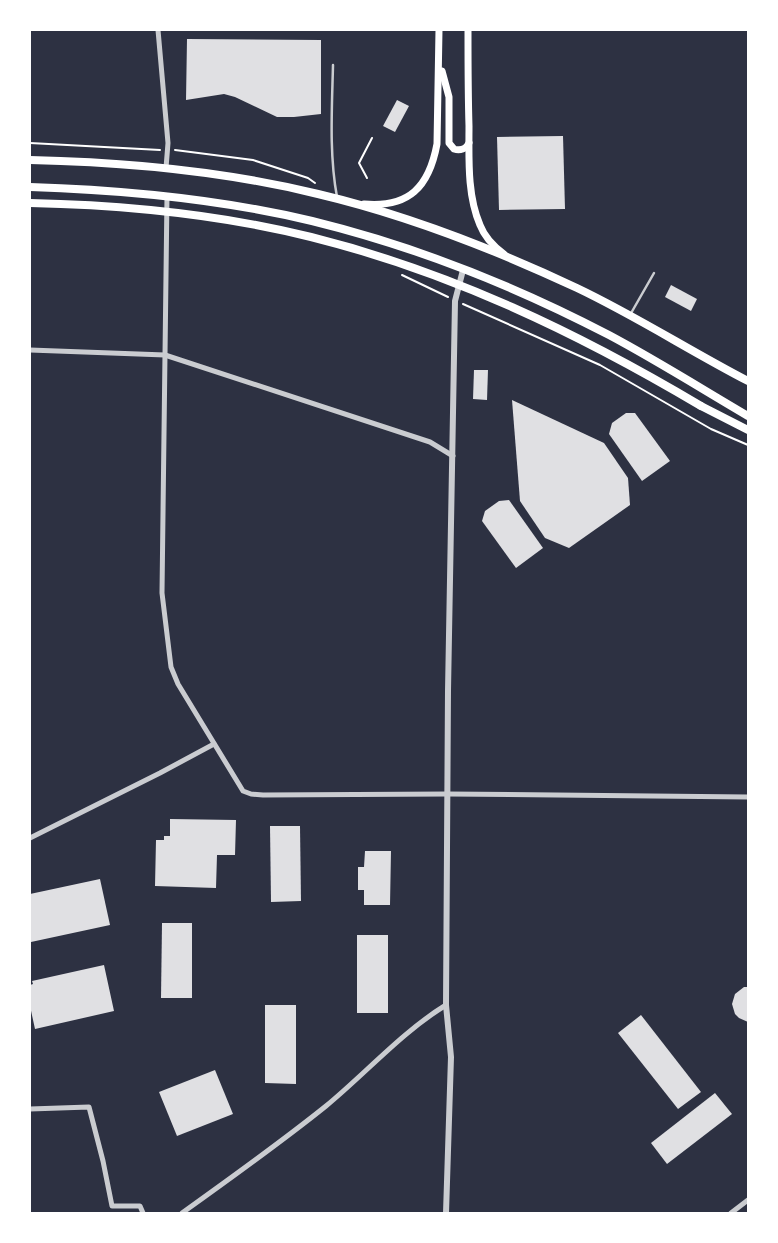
<svg xmlns="http://www.w3.org/2000/svg" width="778" height="1243" viewBox="0 0 778 1243" font-family="'PT Sans Narrow',sans-serif">
  <style>
    .building { fill: #e0e0e3 }
    .lines { fill: none; stroke-linecap: round; stroke-linejoin: round }
    .path { stroke: #fff; stroke-width: 2 }
    .service { stroke: #caccd0; stroke-width: 2.5 }
    .minor { stroke: #caccd0; stroke-width: 5 }
    .tertiary { stroke: #caccd0; stroke-width: 6 }
    .secondary { stroke: #fff; stroke-width: 7 }
    .primary { stroke: #fff; stroke-width: 8 }
    .trunk { stroke: #fff; stroke-width: 8 }
  </style>
  <rect width="100%" height="100%" fill="#2d3142"/>
  <g class="building">
    <path d="M 187,39 L 321,40 L 321,114 L 294,117 L 277,117 L 235,97 L 224,94 L 186,100 Z"/>
    <path d="M 397,100 L 409,106 L 395,132 L 383,126 Z"/>
    <path d="M 563,136 L 565,209 L 499,210 L 497,137 Z"/>
    <path d="M 671,285 L 697,299 L 691,311 L 665,297 Z"/>
    <path d="M 474,370 L 488,370 L 487,400 L 473,399 Z"/>
    <path d="M 512,400 L 604,443 L 628,478 L 630,505 L 569,548 L 545,538 L 520,501 Z"/>
    <path d="M 626,413 L 635,413 L 670,461 L 642,481 L 609,434 L 612,423 Z"/>
    <path d="M 509,500 L 543,548 L 516,568 L 482,521 L 485,511 L 499,501 Z"/>
    <path d="M 170,819 L 236,820 L 235,855 L 217,855 L 216,888 L 155,886 L 156,840 L 164,840 L 164,836 L 170,836 Z"/>
    <path d="M 270,826 L 300,826 L 301,901 L 271,902 Z"/>
    <path d="M 365,851 L 391,851 L 390,905 L 364,905 L 364,890 L 358,890 L 358,867 L 364,867 Z"/>
    <path d="M 100,879 L 110,925 L 31,942 L 30,894 Z"/>
    <path d="M 162,923 L 192,923 L 192,998 L 161,998 Z"/>
    <rect x="357" y="935" width="31" height="78"/>
    <path d="M 104,965 L 114,1011 L 35,1029 L 30,1006 L 30,985 L 33,984 L 32,981 Z"/>
    <path d="M 744,987 L 748,987 L 748,1022 L 739,1018 L 735,1014 L 732,1004 L 735,994 Z"/>
    <path d="M 265,1005 L 296,1005 L 296,1084 L 265,1083 Z"/>
    <path d="M 641,1015 L 701,1092 L 678,1109 L 618,1033 Z"/>
    <path d="M 215,1070 L 233,1114 L 177,1136 L 159,1092 Z"/>
    <path d="M 715,1093 L 732,1114 L 667,1164 L 651,1143 Z"/>
  </g>
  <g class="lines">
    <g class="path">
      <path d="M 30,143 L 160,150"/>
      <path d="M 175,150 L 253,160 L 308,178 L 315,183"/>
      <path d="M 367,178 L 359,163 L 372,138"/>
      <path d="M 402,275 L 448,297"/>
      <path d="M 463,304 L 600,365 L 711,429 L 748,445"/>
    </g>
    <g class="service">
      <path d="M 333,65 C 332,108 329,154 337,197"/>
      <path d="M 630,315 L 654,273"/>
    </g>
    <g class="minor">
      <path d="M 158,30 L 168,143 L 166,168"/>
      <path d="M 167,196 L 162,593 L 171,667 L 178,684 L 243,791 L 251,794 L 263,795 L 448,794 L 748,797"/>
      <path d="M 30,350 L 165,355 L 430,442 L 453,456"/>
      <path d="M 30,838 L 160,773 L 214,744"/>
      <path d="M 30,1109 L 89,1107 L 103,1161 L 112,1206 L 140,1206 L 143,1213"/>
      <path d="M 182,1213 C 231,1178 280,1143 326,1106 C 366,1073 402,1032 446,1005"/>
      <path d="M 731,1213 L 748,1200"/>
    </g>
    <path class="tertiary" d="M 446,1213 L 451,1057 L 446,1005 L 448,691 L 455,301 L 463,270"/>
    <g class="secondary">
      <path d="M 468,30 C 468,62 468,94 469,126 C 469,158 467,195 480,225 C 485,238 493,246 504,254"/>
      <path d="M 442,71 L 449,97 L 449,143 L 454,149 C 460,151 466,149 469,143"/>
      <path d="M 364,204 C 409,208 429,187 437,144 L 439,30"/>
    </g>
    <g class="primary">
      <path d="M 30,160 C 127,162 224,171 318,194 C 407,215 494,249 577,288 C 636,316 690,351 748,381"/>
      <path d="M 30,187 C 125,190 220,199 312,221 C 414,246 515,286 609,335 C 656,360 702,389 748,416"/>
      <path d="M 701,406 L 748,430"/>
    </g>
    <path class="trunk" d="M 30,203 C 124,205 219,214 311,237 C 451,272 578,333 701,406"/>
  </g>
  <rect width="778" height="1243" fill="none" stroke="#ffffff" stroke-width="62"/>
</svg>
